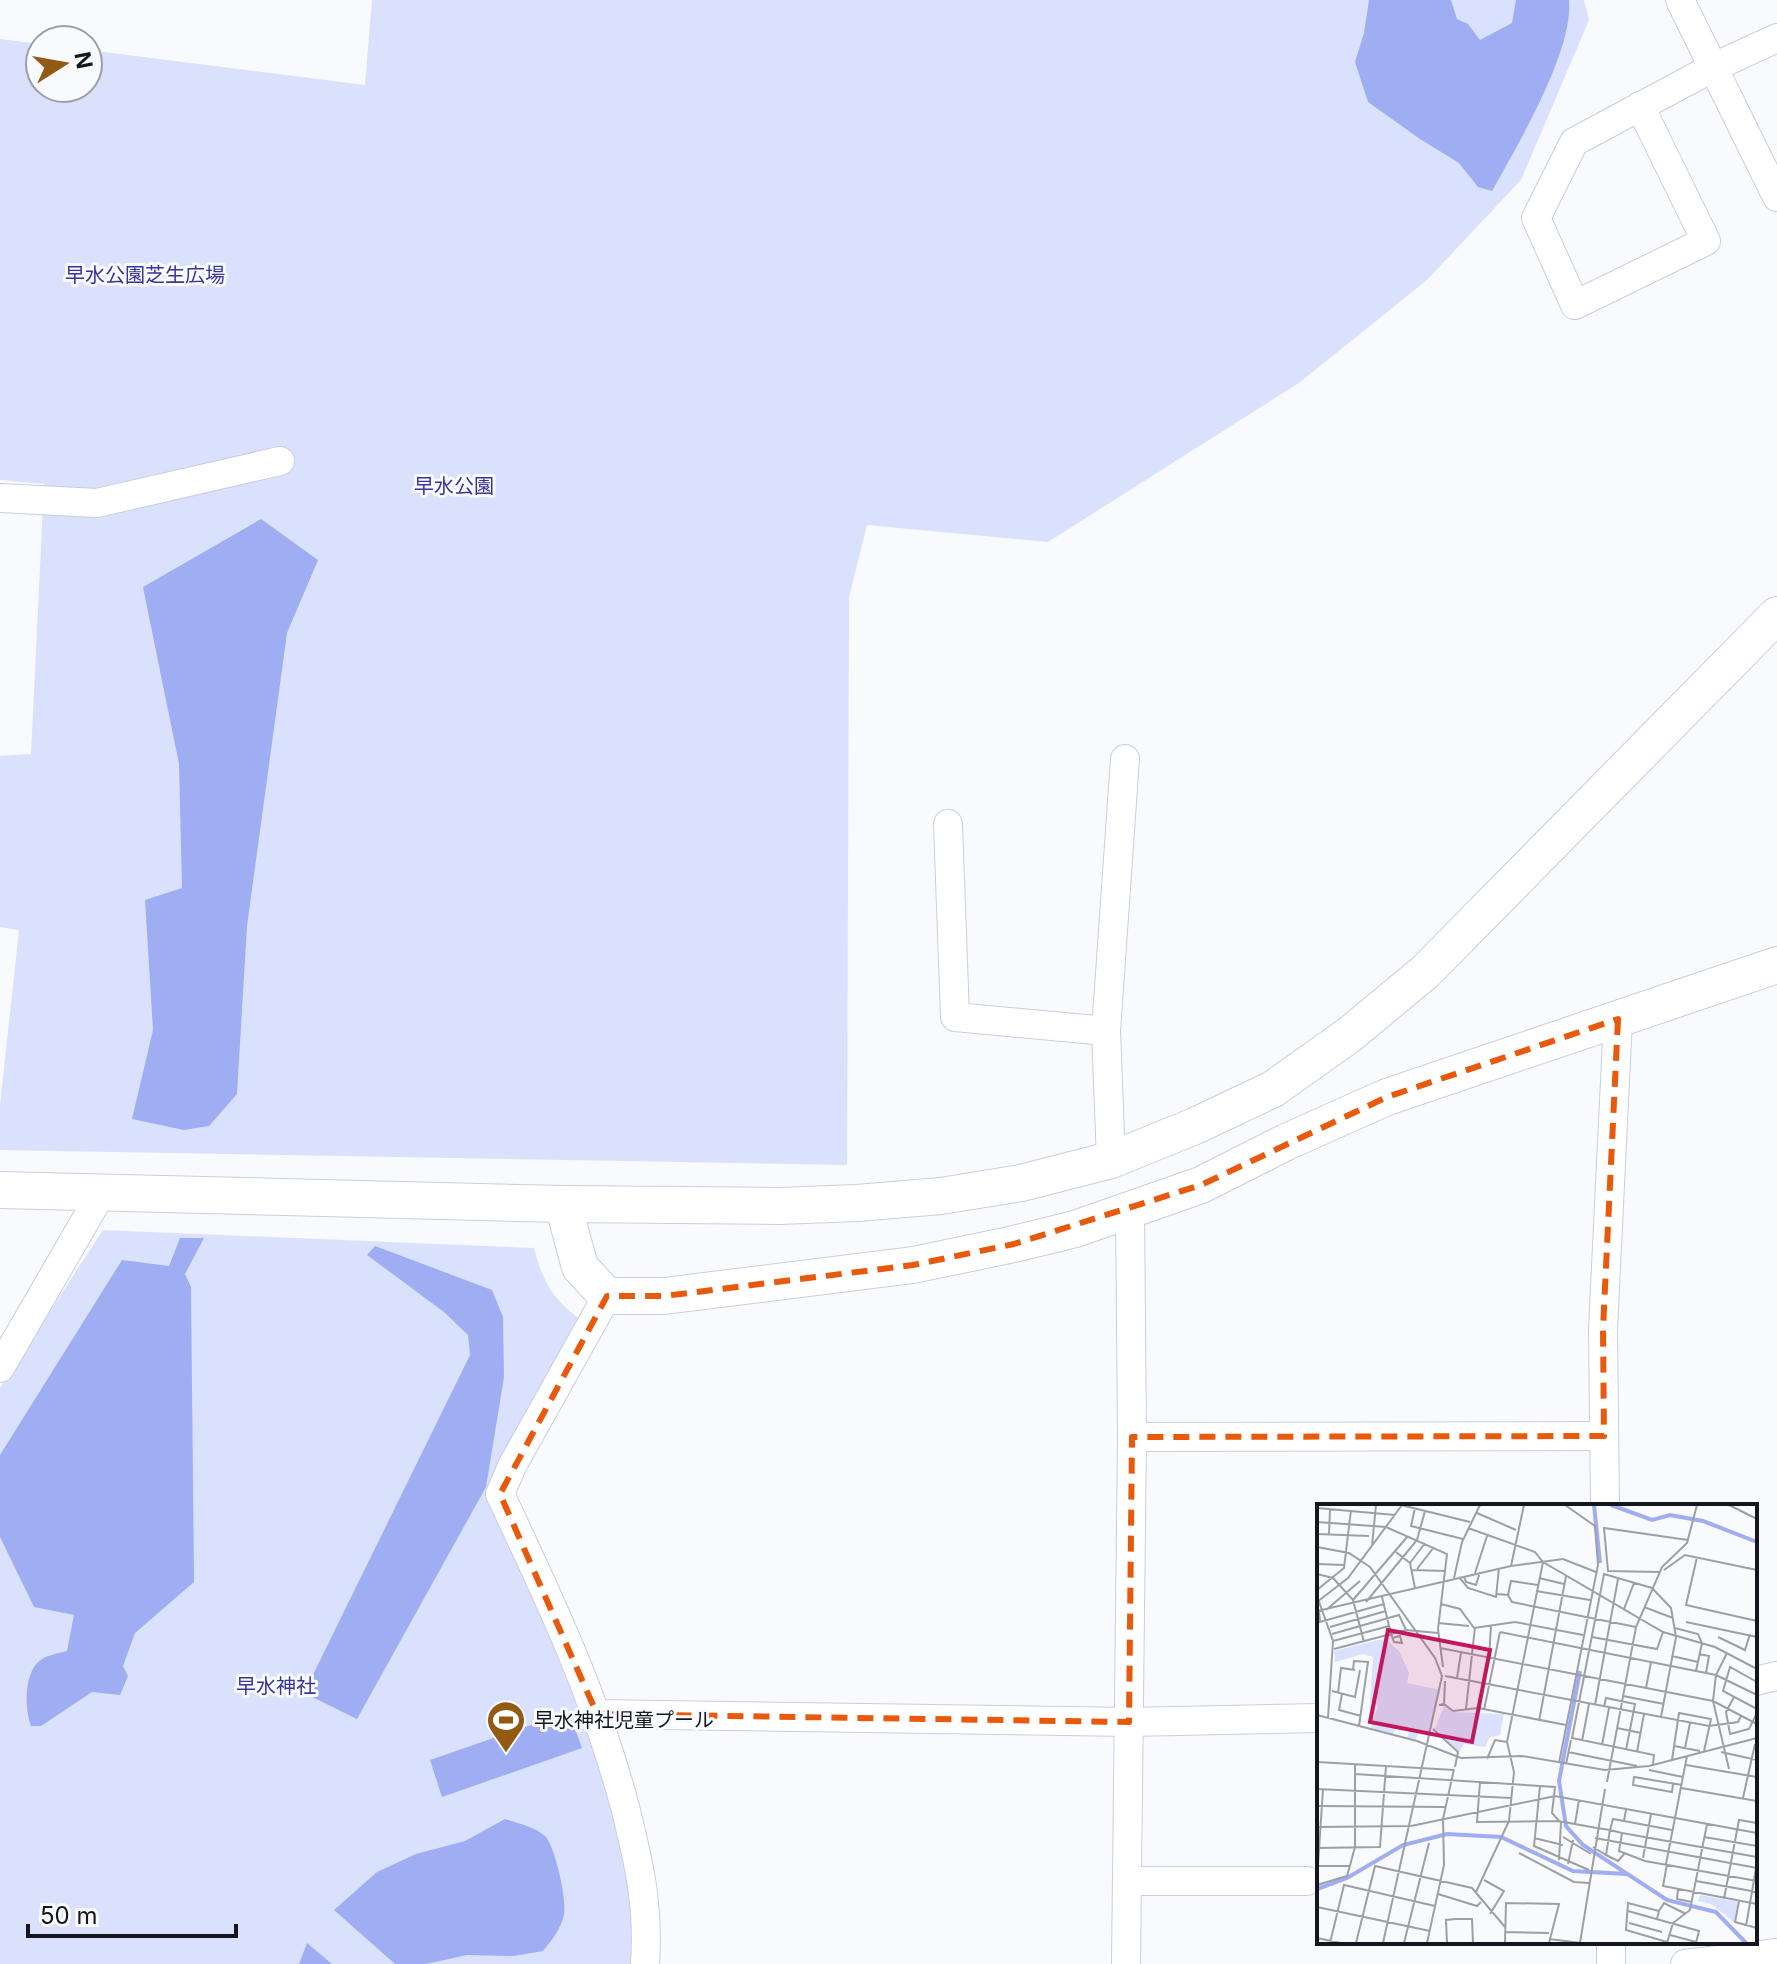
<svg xmlns="http://www.w3.org/2000/svg" width="1777" height="1964" viewBox="0 0 1777 1964" font-family="Inter,'Noto Sans JP',sans-serif">
  <style>
    .green { fill: #dae1fd }
    .water { fill: #9fadf3 }
    .lines { fill: none; stroke-linecap: round; stroke-linejoin: round }
    .minor-casing { stroke: #c9cde1; stroke-width: 30 }
    .tertiary-casing { stroke: #c9cde1; stroke-width: 38 }
    .minor { stroke: #fff; stroke-width: 28 }
    .tertiary { stroke: #fff; stroke-width: 36 }
    .marked { fill: none; stroke: #e8590c; stroke-width: 6; stroke-dasharray: 16 10; stroke-linejoin: round }
    .labels { text-anchor: middle; dominant-baseline: central; stroke-width: 6; stroke-linejoin: round; paint-order: stroke }
    .park-label { font-size: 20px; fill: #343799; stroke: #f9fafe }
    .poi-label { font-size: 20px; fill: #15161d; stroke: #f9fafe; text-anchor: start }
    .inset-river { fill: none; stroke: #9fadf3; stroke-width: 4 }
    .inset-road { fill: none; stroke: #9e9fa4; stroke-width: 2 }
    .view { fill: #c2185b; fill-opacity: 0.15; stroke: #c2185b; stroke-width: 4 }
    .inset-edge { fill: none; stroke: #15161d; stroke-width: 4 }
  </style>
  <rect width="100%" height="100%" fill="#f9fafe"/>
  <g class="green">
    <path d="M 372,0 L 1584,0 L 1589,20 L 1521,180 L 1427,280 L 1299,383 L 1048,542 L 867,525 L 849,597 L 847,1165 L 0,1150 L 0,1105 L 19,930 L 0,927 L 0,756 L 31,754 L 44,484 L 0,480 L 0,39 L 40,44 L 40,88 L 88,88 L 88,50 L 365,85 Z"/>
    <path d="M 103,1230 L 534,1248 C 543,1283 554,1301 584,1322 L 498,1478 L 566,1656 L 635,1875 L 638,1964 L 0,1964 L 0,1388 Z"/>
  </g>
  <g class="water">
    <path d="M 1369,0 L 1451,0 L 1457,19 L 1468,24 L 1480,40 L 1512,23 L 1516,0 L 1569,0 C 1574,50 1517,146 1492,191 L 1478,187 L 1459,163 L 1420,139 L 1368,102 L 1355,62 L 1364,33 Z"/>
    <path d="M 261,519 L 318,560 L 287,633 L 247,926 L 237,1094 L 209,1126 L 184,1130 L 132,1119 L 153,1030 L 145,900 L 182,888 L 179,764 L 143,587 Z"/>
    <path d="M 180,1238 L 204,1238 L 185,1274 L 191,1287 L 194,1582 L 135,1633 L 123,1666 L 128,1676 L 120,1695 L 92,1692 L 41,1726 L 31,1726 C 24,1708 24,1670 42,1659 C 49,1655 59,1653 67,1651 L 74,1615 L 34,1607 L 0,1537 L 0,1455 L 122,1260 L 169,1266 Z"/>
    <path d="M 375,1246 L 492,1290 L 503,1317 L 504,1377 L 486,1487 L 357,1719 L 304,1693 L 470,1355 L 468,1335 L 444,1312 L 367,1255 Z"/>
    <path d="M 569,1712 L 582,1748 L 442,1797 L 430,1760 Z"/>
    <path d="M 505,1819 C 518,1823 535,1827 545,1836 C 555,1846 567,1900 564,1914 C 561,1929 552,1940 543,1951 L 514,1956 L 467,1955 L 426,1964 L 395,1964 L 334,1910 L 377,1872 L 416,1854 L 465,1841 Z"/>
    <path d="M 307,1943 L 332,1964 L 299,1964 Z"/>
  </g>
  <g class="lines">
    <defs>
      <g id="minor">
        <path d="M 1680,0 L 1777,197"/>
        <path d="M 1640,106 L 1706,241 L 1575,305 L 1536,218 L 1574,142 L 1714,67 L 1777,38"/>
        <path d="M 0,498 L 97,503 L 280,461"/>
        <path d="M 948,824 L 955,1017 L 1106,1031"/>
        <path d="M 1111,1160 L 1106,1031 L 1125,759"/>
        <path d="M 607,1296 L 512,1466 L 500,1494 C 548,1596 596,1697 625,1807 C 639,1863 649,1905 645,1964"/>
        <path d="M 0,1368 L 102,1192"/>
        <path d="M 1132,1437 L 1604,1436"/>
        <path d="M 1605,1506 L 1603,1329 L 1618,1019"/>
        <path d="M 1755,1681 L 1777,1676"/>
        <path d="M 597,1714 L 1129,1722 L 1319,1718"/>
        <path d="M 1127,1881 L 1307,1881"/>
        <path d="M 1611,1942 L 1611,1964"/>
        <path d="M 1126,1964 L 1132,1437 L 1130,1209"/>
        <path d="M 1685,1964 L 1777,1953"/>
      </g>
      <g id="tertiary">
        <path d="M 0,1190 L 563,1204 L 779,1206 L 857,1203 L 941,1196 L 1021,1183 L 1111,1160 L 1195,1126 L 1273,1089 L 1349,1035 L 1425,972 L 1777,615"/>
        <path d="M 563,1204 L 580,1267 L 607,1296 L 664,1296 L 913,1265 L 1014,1244 L 1075,1229 L 1201,1185 L 1286,1142 L 1387,1097 L 1777,965"/>
      </g>
    </defs>
    <use href="#minor" class="minor-casing"/>
    <use href="#tertiary" class="tertiary-casing"/>
    <use href="#minor" class="minor"/>
    <use href="#tertiary" class="tertiary"/>
  </g>
  <path class="marked" d="M 1618,1019 L 1603,1329 L 1604,1436 L 1132,1437 L 1129,1722 L 597,1714 L 500,1494 L 607,1296 L 664,1296 L 913,1265 L 1014,1244 L 1201,1185 L 1387,1097 Z"/>
  <defs>
    <symbol id="stadium-pin" viewBox="-11 -11 22 30"><path d="M0 17L-7.5 6A9.5 9.5 0 1 1 7.5 6Z" fill="#925a13" stroke="#f9fafe"/><path d="M0-5a6.5 5 0 1 0 0 10a6.5 5 0 1 0 0-10ZM-3.5-1.8h7v3.6h-7Z" fill="#fff"/></symbol>
  </defs>
  <g fill-rule="evenodd">
    <use href="#stadium-pin" x="484" y="1698" width="44" height="60"/>
  </g>
  <g class="labels">
    <g class="park-label">
      <text x="145" y="275">早水公園芝生広場</text>
      <text x="454" y="486">早水公園</text>
      <text x="276" y="1686">早水神社</text>
    </g>
    <g class="poi-label">
      <text x="534" y="1720">早水神社児童プール</text>
    </g>
  </g>
  <g transform="translate(1317 1504)">
    <rect width="440" height="440" fill="#f9fafe"/>
    <path d="M 61,136 L 70,136 L 82,147 L 92,169 L 90,179 L 123,186 L 113,230 L 102,227 L 99,235 L 91,234 L 92,224 L 79,221 L 76,230 L 54,224 L 61,201 L 53,198 L 56,153 L 46,150 L 18,158 L 17,147 ZM 127,202 L 136,208 L 187,210 L 183,231 L 172,234 L 168,243 L 147,240 L 142,248 L 118,225 ZM 383,391 L 421,398 L 417,418 L 394,400 L 381,397 Z" fill="#dae1fd"/>
    <path class="inset-river" d="M 277,1 L 283,59M 294,1 L 335,16 L 353,11 L 386,17 L 440,38M 263,167 L 242,277 L 249,322 L 266,341 L 350,396 L 399,408 L 429,439M 0,385 L 30,374 L 86,341 L 130,330 L 184,333 L 256,367 L 310,370"/>
    <path class="inset-road" d="M 84,1 L 153,18M 412,1 L 440,15M 0,4 L 78,11M 98,4 L 94,22 L 146,35M 160,9 L 199,26M 0,18 L 69,23 L 130,50 L 121,125 L 126,163M 151,24 L 218,48 L 226,58 L 346,128 L 398,143 L 440,165M 0,30 L 52,32M 12,30 L 13,5M 55,42 L 59,1M 0,43 L 32,49 L 53,63 L 118,154 L 125,172 L 66,439M 79,48 L 93,59 L 98,84M 380,53 L 369,101 L 440,117M 93,59 L 108,39M 0,60 L 27,61M 194,62 L 207,1M 100,65 L 117,43M 95,66 L 129,67M 347,66 L 368,51 L 440,66M 342,68 L 291,67 L 287,24 L 371,36M 158,69 L 170,32M 0,70 L 16,74 L 36,96 L 47,138M 147,72 L 149,78 L 159,81 L 163,68M 142,73 L 151,84 L 179,93 L 182,64M 137,74 L 145,38 L 163,1M 222,74 L 247,80M 0,86 L 27,64 L 34,6M 219,87 L 273,96M 180,90 L 191,91 L 195,98 L 319,123M 191,91 L 194,77 L 221,81M 65,93 L 74,130 L 77,138 L 85,139 L 83,132 L 75,134M 1,95 L 16,137 L 11,214M 36,96 L 91,32M 0,98 L 31,74 L 85,1M 49,98 L 100,36 L 108,7M 124,100 L 143,105 L 157,124 L 198,118 L 266,131M 327,103 L 356,114M 307,105 L 317,79M 9,106 L 43,77M 0,107 L 194,62 L 246,55 L 279,68M 2,107 L 3,118 L 67,100M 369,118 L 440,133M 121,119 L 152,122M 13,123 L 69,107M 358,124 L 381,130 L 385,139 L 379,167M 183,128 L 399,171 L 440,191M 15,130 L 82,111 L 89,126M 275,133 L 340,145 L 346,128M 401,133 L 428,146 L 433,130M 16,137 L 72,122M 123,144 L 396,197 L 440,220M 17,145 L 89,126 L 121,129M 410,149 L 399,171 L 396,197 L 412,265M 382,150 L 392,152 L 389,169M 355,152 L 381,158M 172,154 L 174,122M 36,166 L 37,157 L 51,158 L 42,222M 128,172 L 392,222 L 421,218 L 424,212M 140,174 L 144,149M 440,178 L 413,163 L 406,187 L 440,205M 329,184 L 334,158M 15,187 L 38,193 L 43,166M 21,189 L 24,164 L 38,166M 25,190 L 22,206 L 44,212M 306,192 L 347,200M 417,193 L 409,208 L 413,230 L 432,225 L 440,209M 127,200 L 136,207 L 161,204 L 249,221M 122,201 L 127,200 L 128,177M 278,201 L 301,75M 287,203 L 289,194 L 318,200 L 309,246M 149,205 L 158,123M 167,206 L 183,128M 0,211 L 100,237 L 144,254 L 205,252 L 288,266 L 332,262 L 440,234M 222,217 L 249,72M 300,224 L 324,229M 116,225 L 141,248 L 138,263M 265,237 L 272,200M 285,241 L 292,204M 357,242 L 383,247M 368,244 L 373,219M 251,248 L 320,262M 320,248 L 327,210M 404,248 L 440,256M 170,255 L 178,236 L 190,238M 355,256 L 362,209 L 394,215 L 387,247M 0,258 L 69,262M 242,259 L 281,61 L 278,22 L 248,1M 249,260 L 254,236M 336,260 L 337,251 L 255,234 L 287,70 L 335,84 L 354,104 L 359,133 L 344,213M 369,261 L 440,273M 332,266 L 366,273M 38,270 L 238,283 L 235,309 L 243,318M 163,278 L 160,318 L 241,317 L 280,324M 290,278 L 319,123 L 345,63 L 370,39 L 380,1M 356,280 L 355,288 L 316,281 L 317,273 L 365,281M 223,282 L 217,342 L 272,366M 364,284 L 440,297M 0,285 L 195,294M 426,294 L 438,240M 0,302 L 128,303M 309,306 L 307,317 L 296,315 L 293,326 L 305,329 L 302,347 L 328,357 L 440,377M 307,317 L 355,326M 258,320 L 262,296M 0,323 L 94,322 L 238,292 L 440,329M 305,329 L 440,353M 246,333 L 274,350M 387,333 L 440,342M 217,334 L 246,341M 278,334 L 440,364M 276,343 L 289,351 L 293,326 L 280,324M 0,344 L 63,343 L 69,262 L 137,266M 202,349 L 257,378 L 272,379M 289,351 L 301,357 L 308,349M 326,354 L 334,310M 242,356 L 244,318M 251,360 L 256,336M 349,360 L 370,252M 350,360 L 346,382 L 440,400M 1,362 L 32,362M 0,376 L 6,285M 167,376 L 187,387 L 173,410M 379,377 L 440,388M 0,381 L 30,372 L 38,343 L 38,260M 361,385 L 360,395 L 375,398M 159,388 L 192,317 L 197,268 L 190,238 L 226,58M 121,390 L 160,402 L 164,398M 407,395 L 422,316 L 440,319M 422,397 L 418,418 L 440,424M 0,403 L 113,427M 311,407 L 382,427 L 379,439M 342,407 L 347,399 L 369,410M 340,415 L 342,407 L 311,399 L 309,426 L 350,438M 312,419 L 345,428M 429,422 L 440,359M 188,428 L 232,429M 353,431 L 379,438M 0,434 L 24,439M 232,435 L 264,439M 13,439 L 27,381 L 118,402M 39,439 L 58,362 L 155,384 L 188,423M 87,439 L 112,339M 110,439 L 127,361 L 126,315 L 137,265M 130,439 L 129,416 L 139,415 L 155,415 L 156,439M 188,439 L 189,399 L 242,400 L 232,439M 263,439 L 288,285M 350,439 L 356,419 L 373,406 L 390,320"/>
    <path class="view" d="M 71,126 L 173,146 L 155,238 L 53,218 Z"/>
    <rect width="440" height="440" class="inset-edge"/>
  </g>
  <g transform="translate(64 64) rotate(79)"><circle r="38" fill="#f9fafe" stroke="#9e9fa4" stroke-width="2"/>
  <path d="M0-6L14 30L0 20L-14 30Z" fill="#925a13"/>
  <text y="-12" font-size="22" font-weight="bold" text-anchor="middle" fill="#15161d">N</text>
  </g>
  <path d="M28 1924v12h208v-12" fill="none" stroke="#15161d" stroke-width="4"/>
  <text x="40" y="1924" font-size="24" fill="#15161d" stroke="#f9fafe" stroke-width="6" paint-order="stroke">50 m</text>
</svg>
